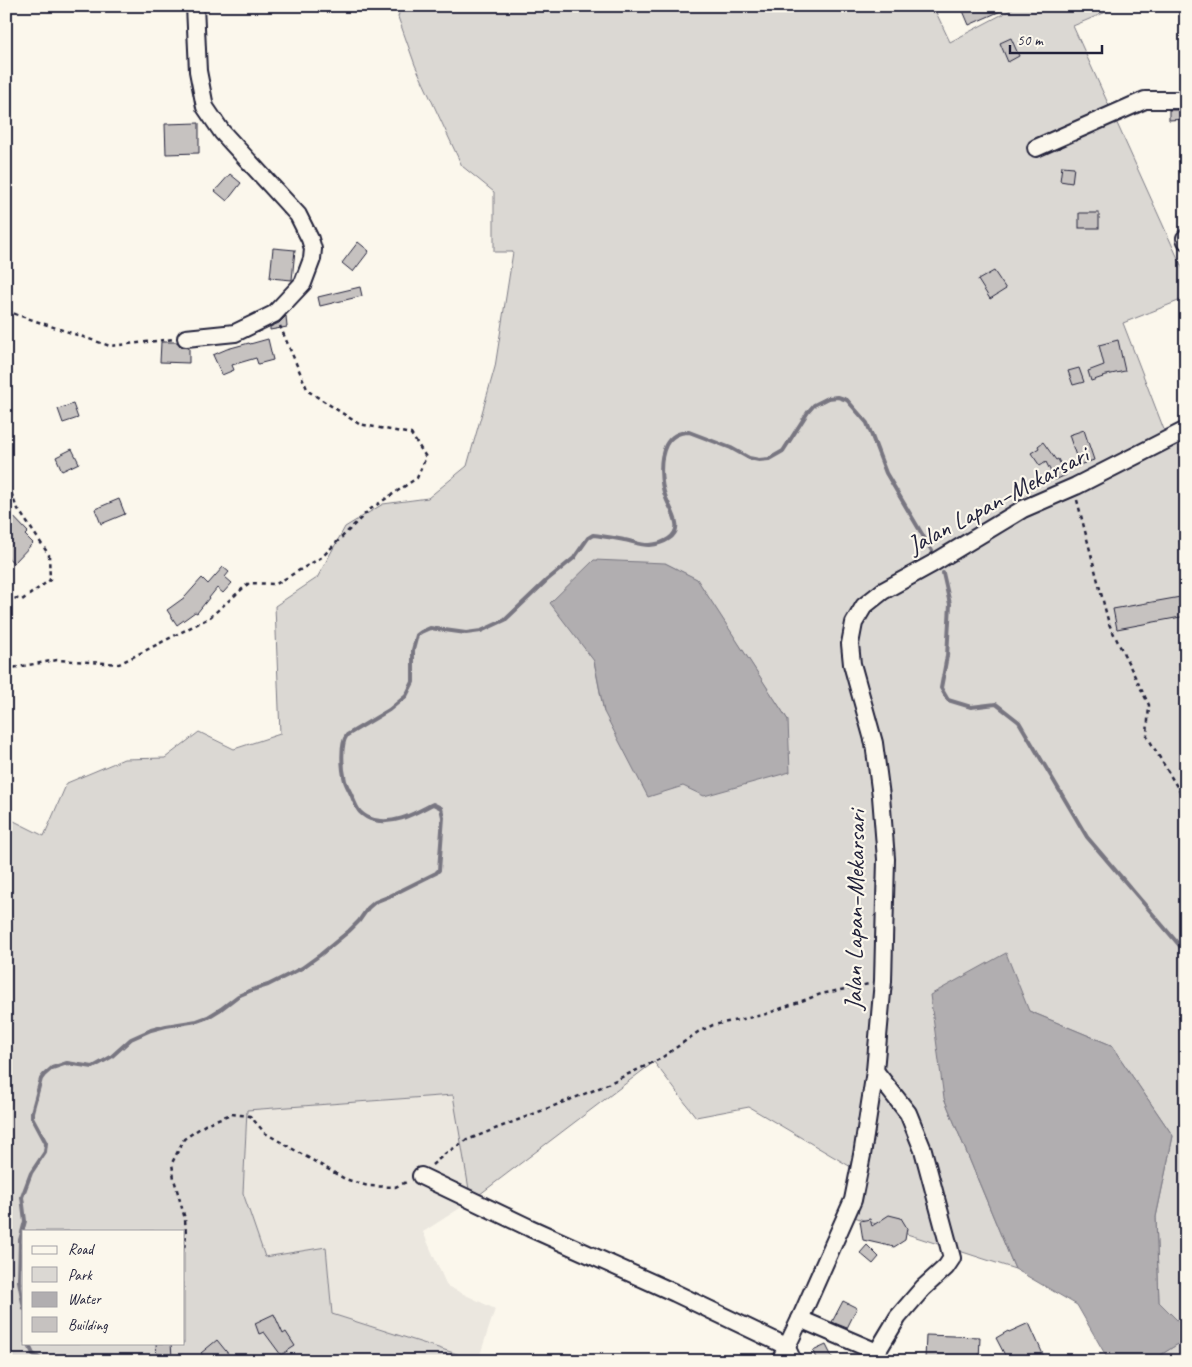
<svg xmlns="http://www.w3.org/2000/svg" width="1192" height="1367" viewBox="0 0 1192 1367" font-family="Caveat,sans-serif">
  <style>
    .built { fill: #ebe7df }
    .green { fill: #dbd8d3; stroke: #7e7d87; fill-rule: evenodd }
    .water { fill: #b1aeb0; stroke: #787681 }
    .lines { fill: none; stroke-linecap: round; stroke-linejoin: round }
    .stream { stroke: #787681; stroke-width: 4 }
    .building { fill: #c6c2c0; stroke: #22223b }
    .minor-casing { stroke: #22223b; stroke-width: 20 }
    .path { stroke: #22223b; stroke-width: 2.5; stroke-dasharray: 4 4; stroke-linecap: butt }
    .minor { stroke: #fbf7ec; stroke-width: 16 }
    .labels { text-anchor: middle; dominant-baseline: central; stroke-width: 4.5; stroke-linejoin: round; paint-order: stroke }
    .street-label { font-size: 25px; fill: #22223b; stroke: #fbf7ec }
  </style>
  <rect width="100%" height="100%" fill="#fbf7ec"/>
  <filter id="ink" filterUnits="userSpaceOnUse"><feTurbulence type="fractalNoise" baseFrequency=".02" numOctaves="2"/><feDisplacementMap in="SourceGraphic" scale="10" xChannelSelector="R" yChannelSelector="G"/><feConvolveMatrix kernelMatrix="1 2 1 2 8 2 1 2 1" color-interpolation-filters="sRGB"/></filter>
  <g filter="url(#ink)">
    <path class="built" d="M 454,1095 L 471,1201 L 423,1232 L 447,1286 L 495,1309 L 478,1361 L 332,1314 L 326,1247 L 265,1257 L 243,1193 L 247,1110 Z"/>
    <g class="green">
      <path d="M 401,6 L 933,6 L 950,42 L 1018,6 L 1120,6 L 1073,26 L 1186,276 L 1186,298 L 1123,323 L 1168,440 L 1186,432 L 1186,1329 L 1159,1302 L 1156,1217 L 1173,1136 L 1111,1045 L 1029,1011 L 944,1098 L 1015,1269 L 842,1213 L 851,1167 L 749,1107 L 696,1117 L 654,1062 L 471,1201 L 453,1095 L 247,1110 L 243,1193 L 265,1257 L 326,1247 L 332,1314 L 479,1361 L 6,1361 L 6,817 L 44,836 L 67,783 L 124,759 L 165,758 L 199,732 L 234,749 L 280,734 L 275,606 L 317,578 L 345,527 L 383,504 L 428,498 L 467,466 L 495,367 L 513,252 L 494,252 L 494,192 L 462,166 L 415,65 L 398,17 ZM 665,563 L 696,579 L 788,720 L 604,712 L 594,661 ZM 24,1231 L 184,1231 L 184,1343 L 24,1343 Z"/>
      <path d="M 1186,1339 L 1186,1361 L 1151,1361 Z"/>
    </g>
    <g class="water">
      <path d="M 594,560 L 665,563 L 697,579 L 788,720 L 790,772 L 704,796 L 683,786 L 648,797 L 604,712 L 594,661 L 550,603 Z"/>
      <path d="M 1006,953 L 1029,1011 L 1111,1045 L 1173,1136 L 1156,1217 L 1159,1302 L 1186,1329 L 1186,1339 L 1151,1361 L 1109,1361 L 1077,1305 L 1015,1269 L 944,1098 L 930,995 Z"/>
    </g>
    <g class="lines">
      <g class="stream">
        <path d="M 943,573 L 950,604 L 947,656 L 941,688 L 948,700 L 971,707 L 996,704 L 1019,722 L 1087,837 L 1186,953"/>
        <path d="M 24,1309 L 19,1281 L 20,1240 L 25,1221 L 22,1197 L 31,1173 L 45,1152 L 46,1143 L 32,1117 L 32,1112 L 41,1079 L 44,1075 L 52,1068 L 67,1063 L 93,1067 L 111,1057 L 131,1039 L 151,1030 L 166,1026 L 197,1021 L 208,1017 L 221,1009 L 238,996 L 252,990 L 268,985 L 302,968 L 320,955 L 349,931 L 359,921 L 368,908 L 375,902 L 390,896 L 436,873 L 439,870 L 443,817 L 441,808 L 433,804 C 415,813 396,825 374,820 C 370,819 364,816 360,812 C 357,809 355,803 353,799 C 351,793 347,787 345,781 C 342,769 340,744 347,735 L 389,710 L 406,696 L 413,682 L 413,650 L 417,635 L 421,632 L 430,628 L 466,633 L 481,631 L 505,620 L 547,580 L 574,558 L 588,538 L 593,535 C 603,536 613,538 624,540 C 632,541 642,546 650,545 C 662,544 679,537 676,523 C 675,515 669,506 666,498 C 660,483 659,459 666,445 C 671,436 679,432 689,432 L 731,448 L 749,458 L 759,460 L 769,459 L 783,451 L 808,412 L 814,405 L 828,398 L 838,397 L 847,400 L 867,423 L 886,473 L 932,551"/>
        <path d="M 28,1343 L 33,1354 L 44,1361"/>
      </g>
    </g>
    <g class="building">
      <path d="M 961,6 L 1012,6 L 969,25 Z"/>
      <path d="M 1011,38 L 1019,56 L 1008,62 L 1000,43 Z"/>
      <path d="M 1169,110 L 1186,110 L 1186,119 L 1169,120 Z"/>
      <path d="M 199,123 L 199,153 L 166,154 L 165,124 Z"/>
      <path d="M 1062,166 L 1074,167 L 1072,183 L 1060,181 Z"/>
      <path d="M 230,174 L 241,183 L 227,201 L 215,191 Z"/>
      <rect x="1079" y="213" width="20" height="15"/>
      <path d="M 358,242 L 369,251 L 353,272 L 342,263 Z"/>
      <path d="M 273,248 L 295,250 L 292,280 L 270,278 Z"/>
      <path d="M 994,271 L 1006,289 L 990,299 L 978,280 Z"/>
      <path d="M 360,287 L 362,296 L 320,306 L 318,297 Z"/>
      <path d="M 286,316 L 287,327 L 270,330 L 270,327 L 279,323 Z"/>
      <path d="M 268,339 L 273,360 L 258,364 L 256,358 L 232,365 L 234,370 L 222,375 L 213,355 L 227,349 L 249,343 L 250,344 Z"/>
      <path d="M 1118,340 L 1125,371 L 1102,376 L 1103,377 L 1091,381 L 1088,371 L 1104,365 L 1099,345 Z"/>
      <path d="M 161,342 L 177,342 L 181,347 L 189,348 L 189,363 L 160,362 Z"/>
      <path d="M 1079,368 L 1084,382 L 1073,385 L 1068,371 Z"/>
      <path d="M 73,404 L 78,418 L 63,423 L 58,409 Z"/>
      <path d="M 1084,430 L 1094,460 L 1079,465 L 1069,435 Z"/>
      <path d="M 1043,442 L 1056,460 L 1058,459 L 1066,475 L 1055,480 L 1046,462 L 1040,466 L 1031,453 L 1039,448 L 1038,446 Z"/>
      <path d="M 72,449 L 79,463 L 62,471 L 56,457 Z"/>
      <path d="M 119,499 L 125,514 L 101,524 L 95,509 Z"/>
      <path d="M 6,509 L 28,532 L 25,535 L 33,543 L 14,563 L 6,556 Z"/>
      <path d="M 223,567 L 229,572 L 225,577 L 232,583 L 223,593 L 217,588 L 197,613 L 195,612 L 177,625 L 167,610 L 185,597 L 202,578 L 208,584 Z"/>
      <path d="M 1186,596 L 1186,616 L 1117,629 L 1113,609 Z"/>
      <path d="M 889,1215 L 901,1218 L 907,1228 L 905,1240 L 894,1247 L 863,1240 L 860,1221 L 870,1219 L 872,1226 Z"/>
      <path d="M 867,1245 L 879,1257 L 873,1264 L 860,1253 Z"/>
      <path d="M 843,1301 L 857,1308 L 847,1328 L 832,1322 Z"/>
      <path d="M 274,1314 L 283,1334 L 286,1332 L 295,1346 L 281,1355 L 264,1332 L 259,1334 L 255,1323 Z"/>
      <path d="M 1029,1323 L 1046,1361 L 1008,1361 L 996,1338 L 1008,1331 L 1009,1332 Z"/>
      <path d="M 926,1335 L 980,1337 L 979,1361 L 925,1360 Z"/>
      <path d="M 217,1340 L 234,1361 L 207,1361 L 201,1353 Z"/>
      <path d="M 156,1343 L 171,1343 L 172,1357 L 157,1359 Z"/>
      <path d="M 826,1345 L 834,1361 L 817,1361 L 813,1351 Z"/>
    </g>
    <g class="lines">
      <defs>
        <g id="minor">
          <path d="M 1036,148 L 1145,100 L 1186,100"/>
          <path d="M 1185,238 L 1186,241"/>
          <path d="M 186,338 L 235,333 L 274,314 L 303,283 L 312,259 L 313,249 L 310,239 L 298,215 L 222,132 L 205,107 L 198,71 L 195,6"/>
          <path d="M 875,1071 L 908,1113 L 923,1150 L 952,1258 L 946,1267 L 923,1288 L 898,1317 L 877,1352 L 880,1361"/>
          <path d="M 421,1176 L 530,1228 L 675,1293 L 786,1346 L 793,1361"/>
          <path d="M 800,1319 L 877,1352"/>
          <path d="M 780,1361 L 800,1319 L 853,1200 L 862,1155 L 875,1071 L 883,981 L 886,859 L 881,796 L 874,743 L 852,664 L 850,644 L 854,623 L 864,606 L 883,591 L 932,564 L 1023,509 L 1076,486 L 1186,430"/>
        </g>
      </defs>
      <use href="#minor" class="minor-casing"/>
      <g class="path">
        <path d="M 6,311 L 110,346 L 174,339"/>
        <path d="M 6,478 L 16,506 L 49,555 L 50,580 L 22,600 L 6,596"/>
        <path d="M 1077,500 L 1109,624 L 1149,705 L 1147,736 L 1186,802"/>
        <path d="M 6,669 L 57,660 L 119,664 L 209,618 L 249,583 L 276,584 L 322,557 L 369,510 L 417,478 L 426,457 L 411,434 L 359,424 L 308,391 L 280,326"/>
        <path d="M 432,1165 L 446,1153 L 467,1140 L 597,1089 L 660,1059 L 698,1032 L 713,1025 L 763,1015 L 821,994 L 869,984"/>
        <path d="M 184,1248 L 186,1235 L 185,1219 L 174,1179 L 172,1163 L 184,1139 L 208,1123 L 231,1114 L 250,1116 L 265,1133 L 345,1179 L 368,1186 L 395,1187 L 409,1181"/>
      </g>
      <use href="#minor" class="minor"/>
    </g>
  </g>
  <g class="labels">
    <g class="street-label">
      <text transform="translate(998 500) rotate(-28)">Jalan Lapan–Mekarsari</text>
      <text transform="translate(855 910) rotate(-89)">Jalan Lapan–Mekarsari</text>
    </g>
  </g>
  <rect width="1192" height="1367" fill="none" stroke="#fbf7ec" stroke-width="25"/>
  <rect x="12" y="12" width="1167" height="1342" fill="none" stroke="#22223b" stroke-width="2" filter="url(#ink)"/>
  <rect x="22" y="1230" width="162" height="115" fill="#fbf7ec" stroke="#a4a2a5"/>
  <rect x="32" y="1246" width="25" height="8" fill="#fbf7ec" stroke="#a4a2a5"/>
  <text x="68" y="1254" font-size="15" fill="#22223b">Road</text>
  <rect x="32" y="1267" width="25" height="15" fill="#dbd8d3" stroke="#a4a2a5"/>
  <text x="68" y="1280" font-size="15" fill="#22223b">Park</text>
  <rect x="32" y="1292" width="25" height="15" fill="#b1aeb0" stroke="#a4a2a5"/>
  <text x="68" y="1304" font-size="15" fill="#22223b">Water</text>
  <rect x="32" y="1317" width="25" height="15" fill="#c6c2c0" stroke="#a4a2a5"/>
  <text x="68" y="1330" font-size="15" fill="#22223b">Building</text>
  <path d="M1010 45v8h92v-8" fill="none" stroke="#22223b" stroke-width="2.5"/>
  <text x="1017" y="45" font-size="15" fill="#22223b" stroke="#fbf7ec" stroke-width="4" paint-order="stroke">50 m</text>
</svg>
